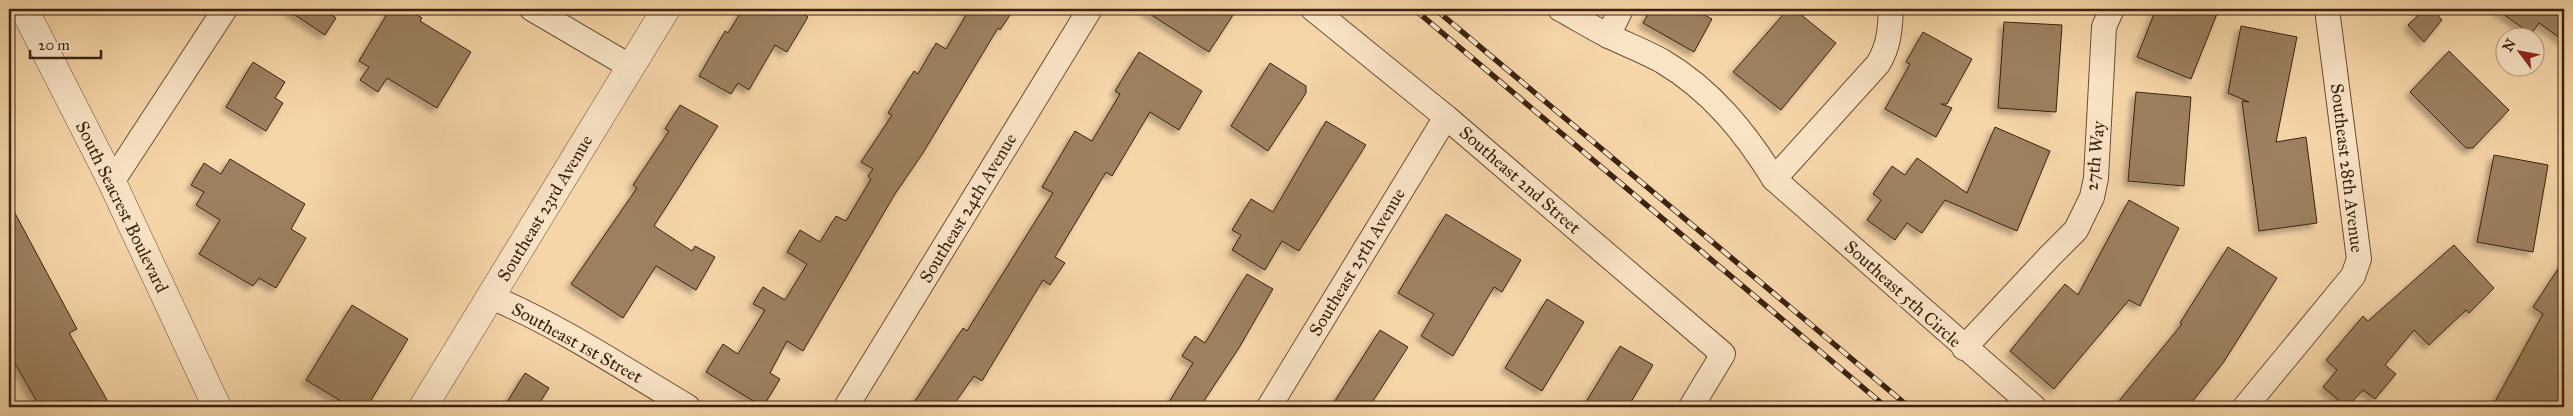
<svg xmlns="http://www.w3.org/2000/svg" width="2573" height="416" viewBox="0 0 2573 416" font-family="'IM FELL Great Primer',serif">
  <style>
    .building { fill: #9c805f; stroke: #3a230f; filter: url(#shadow) }
    .lines { fill: none; stroke-linecap: round; stroke-linejoin: round }
    .minor-casing { stroke: #695035; stroke-width: 26 }
    .tertiary-casing { stroke: #695035; stroke-width: 29 }
    .minor { stroke: #f9e4c6; stroke-width: 24 }
    .tertiary { stroke: #f9e4c6; stroke-width: 28 }
    .rail-casing { stroke: #3a230f; stroke-width: 5.5 }
    .rail { stroke: #f9e4c6; stroke-width: 4; stroke-dasharray: 11; stroke-linecap: butt }
    .labels { text-anchor: middle; dominant-baseline: central; stroke-width: 4; stroke-linejoin: round; paint-order: stroke }
    .street-label { font-size: 18px; fill: #3a230f; stroke: #f9e4c6 }
  </style>
  <defs>
    <filter id="shadow"><feDropShadow dx="-4.5" dy="4.5" stdDeviation="2.5" flood-color="#0004"/></filter>
  </defs>
  <rect width="100%" height="100%" fill="#f6d5a8"/>
  <filter id="stains"><feTurbulence type="fractalNoise" baseFrequency=".004" numOctaves="4"/><feColorMatrix values="0 0 0 0 .2 0 0 0 0 .09 0 0 0 0 .02 0 0 0 .5 -.17"/></filter>
  <radialGradient id="worn" r=".72"><stop offset=".6" stop-color="#630" stop-opacity="0"/><stop offset="1" stop-color="#630" stop-opacity=".3"/></radialGradient>
  <g class="building">
    <path d="M 286,9 L 323,9 L 336,18 L 325,35 Z"/>
    <path d="M 390,9 L 407,9 L 422,18 L 420,21 L 471,52 L 437,108 L 387,78 L 378,92 L 360,80 L 369,67 L 359,61 Z"/>
    <path d="M 743,9 L 796,9 L 808,17 L 787,52 L 775,45 L 749,90 L 738,83 L 731,94 L 699,76 L 725,31 L 728,33 Z"/>
    <path d="M 967,9 L 1014,9 L 1000,30 L 998,28 L 923,153 L 895,194 L 803,351 L 787,341 L 770,373 L 780,379 L 763,407 L 706,372 L 723,344 L 738,354 L 765,310 L 753,304 L 763,287 L 785,300 L 807,264 L 787,252 L 800,230 L 820,242 L 836,216 L 846,221 L 871,179 L 868,176 L 873,169 L 861,162 L 892,115 L 888,113 L 914,71 L 918,74 L 936,43 L 946,49 L 969,10 Z"/>
    <path d="M 1142,9 L 1237,9 L 1209,52 Z"/>
    <path d="M 1651,9 L 1693,9 L 1712,19 L 1694,52 L 1643,23 Z"/>
    <path d="M 1788,9 L 1794,9 L 1836,43 L 1781,110 L 1733,72 Z"/>
    <path d="M 2156,9 L 2219,9 L 2191,79 L 2137,57 Z"/>
    <path d="M 2425,9 L 2432,9 L 2442,20 L 2424,42 L 2408,25 Z"/>
    <path d="M 2496,9 L 2564,9 L 2564,41 L 2539,23 L 2531,34 Z"/>
    <path d="M 2004,22 L 2062,25 L 2056,112 L 1998,108 Z"/>
    <path d="M 2241,26 L 2297,37 L 2276,142 L 2306,137 L 2317,223 L 2259,231 L 2242,101 L 2249,102 L 2228,93 Z"/>
    <path d="M 1923,32 L 1972,59 L 1947,104 L 1941,104 L 1952,108 L 1936,137 L 1885,109 L 1910,64 L 1906,62 Z"/>
    <path d="M 2449,51 L 2509,110 L 2473,148 L 2466,148 L 2410,92 Z"/>
    <path d="M 1139,52 L 1202,91 L 1179,130 L 1150,112 L 1112,176 L 1106,172 L 1055,257 L 1065,263 L 1050,285 L 1043,280 L 982,381 L 974,376 L 952,407 L 911,407 L 963,328 L 967,331 L 1053,193 L 1042,187 L 1075,131 L 1092,141 L 1120,94 L 1115,91 Z"/>
    <path d="M 253,62 L 285,82 L 275,98 L 283,103 L 266,131 L 226,107 Z"/>
    <path d="M 1270,63 L 1306,86 L 1306,93 L 1268,151 L 1231,126 Z"/>
    <path d="M 2136,92 L 2191,97 L 2184,186 L 2128,181 Z"/>
    <path d="M 680,105 L 718,126 L 654,226 L 692,251 L 695,246 L 715,257 L 696,290 L 656,266 L 623,318 L 571,284 L 637,188 L 633,185 L 669,131 L 665,129 Z"/>
    <path d="M 1326,121 L 1366,145 L 1299,251 L 1282,241 L 1265,270 L 1232,250 L 1241,235 L 1232,230 L 1251,199 L 1273,212 Z"/>
    <path d="M 1995,127 L 2050,151 L 2017,231 L 1945,200 L 1922,233 L 1907,223 L 1895,240 L 1867,220 L 1881,200 L 1873,194 L 1892,166 L 1905,175 L 1917,158 L 1967,193 Z"/>
    <path d="M 2494,155 L 2548,165 L 2533,252 L 2477,242 Z"/>
    <path d="M 230,159 L 305,204 L 291,229 L 306,238 L 276,288 L 259,278 L 253,286 L 199,254 L 220,220 L 196,205 L 204,192 L 191,185 L 204,163 L 221,174 Z"/>
    <path d="M 2129,200 L 2179,228 L 2140,306 L 2129,300 L 2054,389 L 2010,351 L 2065,284 L 2078,295 Z"/>
    <path d="M 9,202 L 77,329 L 69,333 L 111,407 L 40,407 L 9,353 Z"/>
    <path d="M 1446,214 L 1521,260 L 1502,292 L 1494,287 L 1453,356 L 1421,336 L 1434,314 L 1398,293 Z"/>
    <path d="M 2454,245 L 2494,288 L 2469,313 L 2466,310 L 2429,345 L 2414,330 L 2385,365 L 2396,374 L 2375,399 L 2363,390 L 2347,407 L 2323,387 L 2337,370 L 2326,360 L 2363,316 L 2368,321 Z"/>
    <path d="M 2228,247 L 2277,278 L 2223,363 L 2188,407 L 2114,407 L 2182,324 L 2180,323 Z"/>
    <path d="M 2564,260 L 2564,397 L 2558,407 L 2492,407 L 2543,314 L 2533,307 Z"/>
    <path d="M 1247,274 L 1273,289 L 1239,348 L 1200,407 L 1166,407 L 1193,363 L 1182,356 L 1195,336 L 1205,343 Z"/>
    <path d="M 1547,299 L 1584,322 L 1542,391 L 1505,368 Z"/>
    <path d="M 352,305 L 408,339 L 367,407 L 351,407 L 306,380 Z"/>
    <path d="M 1380,330 L 1408,347 L 1369,407 L 1331,407 Z"/>
    <path d="M 1620,346 L 1653,365 L 1628,407 L 1583,407 Z"/>
    <path d="M 525,373 L 549,388 L 537,407 L 504,407 Z"/>
  </g>
  <g class="lines">
    <defs>
      <g id="minor">
        <path d="M 532,9 L 631,67"/>
        <path d="M 1313,9 L 1446,117 L 1723,354 L 1691,407"/>
        <path d="M 1560,9 C 1575,17 1591,27 1607,35 C 1625,44 1644,51 1662,61 C 1711,90 1745,132 1774,179 L 2034,407"/>
        <path d="M 1608,36 L 1621,9"/>
        <path d="M 1774,179 L 1878,64 C 1889,46 1890,30 1891,9"/>
        <path d="M 112,182 L 225,9"/>
        <path d="M 491,297 C 560,326 624,369 688,407"/>
        <path d="M 1964,348 L 2050,256 L 2076,230 L 2092,197 L 2096,178 L 2104,27 L 2112,9"/>
        <path d="M 846,407 L 1090,9"/>
        <path d="M 1269,407 L 1446,117"/>
        <path d="M 2245,407 L 2353,276 L 2359,259 L 2327,9"/>
      </g>
      <g id="tertiary">
        <path d="M 24,9 L 112,182 L 217,407"/>
        <path d="M 423,407 L 666,9"/>
      </g>
    </defs>
    <use href="#minor" class="minor-casing"/>
    <use href="#tertiary" class="tertiary-casing"/>
    <use href="#minor" class="minor"/>
    <use href="#tertiary" class="tertiary"/>
    <defs>
      <g id="rail">
        <path d="M 1414,9 L 1886,407"/>
        <path d="M 1435,9 L 1909,407"/>
      </g>
    </defs>
    <use href="#rail" class="rail-casing"/>
    <use href="#rail" class="rail"/>
  </g>
  <g class="labels">
    <g class="street-label">
      <text transform="translate(2095 156) rotate(-84)">27th Way</text>
      <text transform="translate(2347 168) rotate(83)">Southeast 28th Avenue</text>
      <text transform="translate(1520 180) rotate(41)">Southeast 2nd Street</text>
      <text transform="translate(122 207) rotate(64)">South Seacrest Boulevard</text>
      <text transform="translate(545 208) rotate(-59)">Southeast 23rd Avenue</text>
      <text transform="translate(968 208) rotate(-59)">Southeast 24th Avenue</text>
      <text transform="translate(1357 262) rotate(-59)">Southeast 25th Avenue</text>
      <text transform="translate(1903 294) rotate(42)">Southeast 5th Circle</text>
      <text transform="translate(577 343) rotate(29)">Southeast 1st Street</text>
    </g>
  </g>
  <rect width="2573" height="416" fill="none" stroke="#f6d5a8" stroke-width="30"/>
  <rect x="10" y="10" width="2553" height="396" fill="none" stroke="#3a230f" stroke-width="2.5"/>
  <rect x="15" y="15" width="2543" height="386" fill="none" stroke="#3a230f"/>
  <g transform="translate(2520 52) rotate(302)"><circle r="24" fill="#f9e4c6" stroke="#ad977d"/>
  <path d="M0-4L9 19L0 12L-9 19Z" fill="#8f2418"/>
  <text y="-8" font-size="14" font-weight="bold" text-anchor="middle" fill="#3a230f">N</text>
  </g>
  <path d="M30 50v8h71v-8" fill="none" stroke="#3a230f" stroke-width="2.5"/>
  <text x="38" y="50" font-size="15" fill="#3a230f" stroke="#f9e4c6" stroke-width="4" paint-order="stroke">20 m</text>
  <rect width="100%" height="100%" filter="url(#stains)"/>
  <rect width="100%" height="100%" fill="url(#worn)"/>
</svg>
